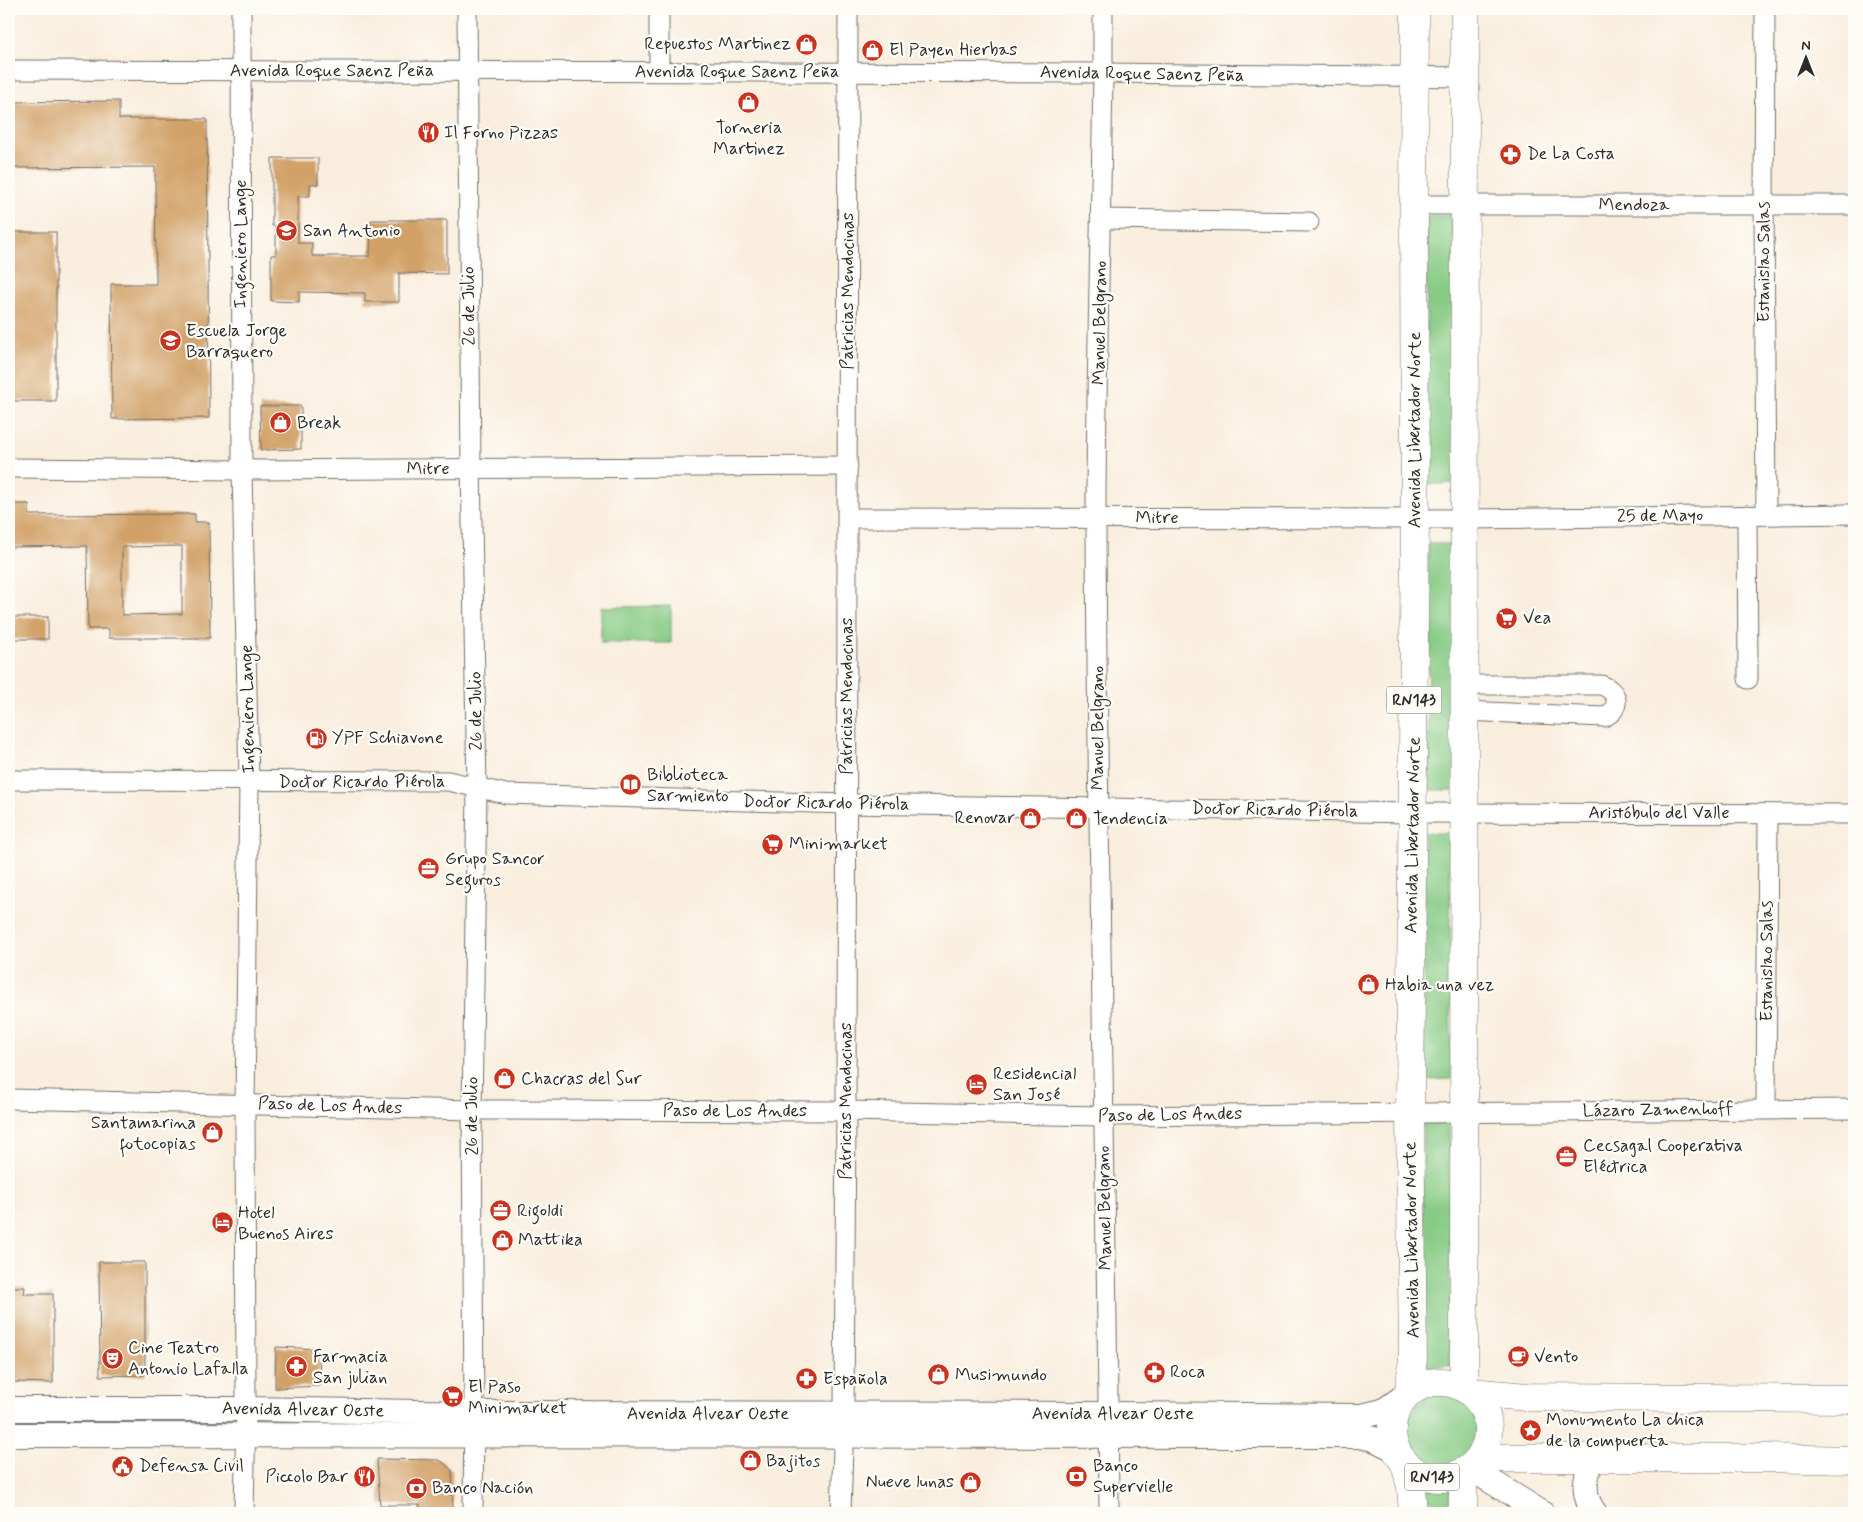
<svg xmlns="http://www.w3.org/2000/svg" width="1863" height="1522" viewBox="0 0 1863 1522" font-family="Mynerve,sans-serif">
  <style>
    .green { fill: #87cb85; stroke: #597b58 }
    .building { fill: #d2a167; fill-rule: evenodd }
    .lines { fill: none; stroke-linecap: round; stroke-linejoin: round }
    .minor-casing { stroke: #736f6a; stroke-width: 21 }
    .major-casing { stroke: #736f6a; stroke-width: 26 }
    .highway-casing { stroke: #736f6a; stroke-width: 29 }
    .minor { stroke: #fff; stroke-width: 19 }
    .major { stroke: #fff; stroke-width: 24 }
    .highway { stroke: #fff; stroke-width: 28 }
    .labels { text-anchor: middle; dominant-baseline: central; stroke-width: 4.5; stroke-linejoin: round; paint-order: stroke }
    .shield { fill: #fdfcf7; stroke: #6a6a68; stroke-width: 1 }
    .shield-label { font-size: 16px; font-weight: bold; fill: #2b2b2b }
    .poi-label { font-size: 18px; fill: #2b2b2b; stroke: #fdfcf7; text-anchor: start }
    .street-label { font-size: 18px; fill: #2b2b2b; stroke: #fdfcf7 }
  </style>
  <rect width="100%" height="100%" fill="#fdfcf7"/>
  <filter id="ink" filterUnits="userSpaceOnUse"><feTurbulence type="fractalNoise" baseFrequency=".02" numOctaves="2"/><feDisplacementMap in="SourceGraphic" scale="10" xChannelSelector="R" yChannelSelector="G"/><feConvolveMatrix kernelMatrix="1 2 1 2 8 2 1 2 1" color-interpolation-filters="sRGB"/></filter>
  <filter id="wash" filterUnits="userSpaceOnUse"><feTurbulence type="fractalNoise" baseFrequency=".0096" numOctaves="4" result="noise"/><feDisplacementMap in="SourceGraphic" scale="20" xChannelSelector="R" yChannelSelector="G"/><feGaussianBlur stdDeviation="1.12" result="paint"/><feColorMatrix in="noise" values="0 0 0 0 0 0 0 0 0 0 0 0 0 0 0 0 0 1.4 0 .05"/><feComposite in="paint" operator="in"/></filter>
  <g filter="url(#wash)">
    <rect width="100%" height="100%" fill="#f9eede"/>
    <g class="green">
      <path d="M 1427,216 L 1453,216 L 1454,483 L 1426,485 Z"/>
      <path d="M 1428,544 L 1454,544 L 1455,790 L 1429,790 Z"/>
      <path d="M 671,606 L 671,643 L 601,643 L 601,607 Z"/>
      <path d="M 1424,833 L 1450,833 L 1451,1079 L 1425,1080 Z"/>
      <path d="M 1423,1119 L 1449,1119 L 1450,1366 L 1424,1366 Z"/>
      <circle cx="1442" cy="1429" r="36"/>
      <rect x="1424" y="1486" width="26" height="27"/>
    </g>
    <g id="blocks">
      <g class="building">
        <path d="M 119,101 L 119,119 L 207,119 L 209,418 L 112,419 L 111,284 L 156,284 L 155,167 L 9,168 L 9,102 Z"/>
        <path d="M 272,158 L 318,158 L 318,184 L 310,184 L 310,196 L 298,196 L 298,243 L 312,243 L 312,256 L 370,256 L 371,220 L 447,220 L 447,274 L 399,273 L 399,302 L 365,302 L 365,293 L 299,292 L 299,302 L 271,301 L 271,255 L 276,255 L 276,226 L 272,226 Z"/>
        <rect x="9" y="232" width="47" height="169"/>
        <path d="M 260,406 L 301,406 L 301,449 L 261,450 Z"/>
        <path d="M 9,504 L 29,504 L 29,515 L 195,514 L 195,522 L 209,522 L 210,638 L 109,638 L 109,629 L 88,629 L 87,546 L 9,547 ZM 182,546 L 182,614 L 122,615 L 122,547 Z"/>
        <rect x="9" y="617" width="39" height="22"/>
        <path d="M 99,1262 L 145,1262 L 145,1375 L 100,1376 Z"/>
        <path d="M 9,1287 L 25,1287 L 24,1294 L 53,1294 L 53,1383 L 9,1382 Z"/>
        <path d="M 276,1347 L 319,1349 L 320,1386 L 275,1388 Z"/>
        <path d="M 377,1459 L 440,1460 L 452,1470 L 453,1513 L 420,1513 L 420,1505 L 380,1505 Z"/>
      </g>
    </g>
  </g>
  <g filter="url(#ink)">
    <use href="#blocks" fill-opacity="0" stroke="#736f6a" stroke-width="1"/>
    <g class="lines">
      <defs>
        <g id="minor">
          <path d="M 241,9 L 242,470 L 249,782 L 245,1104 L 246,1409 L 244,1513"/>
          <path d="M 467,9 L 471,468 L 477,789 L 472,1110 L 474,1413 L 473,1513"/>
          <path d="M 1103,9 L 1103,73 C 1101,222 1096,372 1096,521 C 1097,852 1107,1183 1109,1513"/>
          <path d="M 1765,9 L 1764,204 L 1766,515"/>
          <path d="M 9,70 L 1103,73 L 1466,77"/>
          <path d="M 659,71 L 659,9"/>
          <path d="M 1414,205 L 1854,205"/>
          <path d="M 1101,219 L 1309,222"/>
          <path d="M 9,468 L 242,470 L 848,466"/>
          <path d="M 1747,515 L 1748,679"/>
          <path d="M 848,518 L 1466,519 L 1854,514"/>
          <path d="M 1465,711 L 1604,717 C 1622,709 1619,691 1601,685 L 1465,685"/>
          <path d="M 9,780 L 448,781 L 506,794 L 846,804 L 1414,813 L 1854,814"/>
          <path d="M 9,1099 L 472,1110 L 846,1111 L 1104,1116 L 1854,1109"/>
          <path d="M 1766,1109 L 1768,814"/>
          <path d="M 841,1513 L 844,1414 L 846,1111 L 848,9"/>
        </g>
        <g id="major">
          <path d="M 9,1409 L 246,1409 L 474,1413 L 1108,1414 L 1362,1416 L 1383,1411 L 1403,1397"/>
          <path d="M 9,1435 L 1359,1436 L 1374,1439 L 1396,1450"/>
          <path d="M 1592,1458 C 1585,1479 1581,1495 1595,1513"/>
          <path d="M 1470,1468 L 1542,1513"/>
        </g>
        <g id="highway">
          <circle cx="1440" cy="1430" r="48"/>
          <path d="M 1464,1387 C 1460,928 1469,468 1465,9"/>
          <path d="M 1409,1392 L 1413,1359 L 1410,1112 L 1415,518 L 1414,205 L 1415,9"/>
          <path d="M 1470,1392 L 1527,1397 L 1854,1399"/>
          <path d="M 1480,1458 L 1766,1458 L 1854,1460"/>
          <path d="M 1405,1463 L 1411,1487 L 1413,1513"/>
          <path d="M 1463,1513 L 1463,1472"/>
        </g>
      </defs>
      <use href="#minor" class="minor-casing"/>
      <use href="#major" class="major-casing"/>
      <use href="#highway" class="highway-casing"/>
      <use href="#minor" class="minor"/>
      <use href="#major" class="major"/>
      <use href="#highway" class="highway"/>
    </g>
  </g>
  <defs>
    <symbol id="shop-disc" viewBox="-11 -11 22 22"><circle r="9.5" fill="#c8321e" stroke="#fdfcf7"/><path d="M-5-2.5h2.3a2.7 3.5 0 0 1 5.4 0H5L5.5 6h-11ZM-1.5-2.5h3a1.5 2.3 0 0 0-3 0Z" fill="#fff"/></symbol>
    <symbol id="restaurant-disc" viewBox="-11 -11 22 22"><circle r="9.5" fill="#c8321e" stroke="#fdfcf7"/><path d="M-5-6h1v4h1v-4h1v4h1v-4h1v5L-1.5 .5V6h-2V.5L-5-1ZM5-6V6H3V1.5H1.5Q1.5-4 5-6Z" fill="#fff"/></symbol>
    <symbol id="pharmacy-disc" viewBox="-11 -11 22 22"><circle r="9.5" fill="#c8321e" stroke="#fdfcf7"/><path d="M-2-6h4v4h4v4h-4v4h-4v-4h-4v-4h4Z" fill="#fff"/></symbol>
    <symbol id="school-disc" viewBox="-11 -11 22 22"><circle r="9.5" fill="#c8321e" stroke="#fdfcf7"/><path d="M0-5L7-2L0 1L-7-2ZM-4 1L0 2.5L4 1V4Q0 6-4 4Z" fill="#fff"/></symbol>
    <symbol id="supermarket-disc" viewBox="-11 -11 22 22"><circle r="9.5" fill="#c8321e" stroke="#fdfcf7"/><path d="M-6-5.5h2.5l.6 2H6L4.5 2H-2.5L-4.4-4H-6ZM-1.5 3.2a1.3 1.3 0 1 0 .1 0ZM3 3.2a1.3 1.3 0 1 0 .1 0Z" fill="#fff"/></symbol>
    <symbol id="fuel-disc" viewBox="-11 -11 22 22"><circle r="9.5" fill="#c8321e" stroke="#fdfcf7"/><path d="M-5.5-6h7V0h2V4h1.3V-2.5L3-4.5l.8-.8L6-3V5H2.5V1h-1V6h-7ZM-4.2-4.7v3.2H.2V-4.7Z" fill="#fff"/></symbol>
    <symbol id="library-disc" viewBox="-11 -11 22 22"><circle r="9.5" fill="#c8321e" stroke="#fdfcf7"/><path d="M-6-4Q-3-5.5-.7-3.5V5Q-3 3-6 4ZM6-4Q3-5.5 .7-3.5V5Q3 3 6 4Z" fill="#fff"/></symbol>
    <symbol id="office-disc" viewBox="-11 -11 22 22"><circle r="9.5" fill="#c8321e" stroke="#fdfcf7"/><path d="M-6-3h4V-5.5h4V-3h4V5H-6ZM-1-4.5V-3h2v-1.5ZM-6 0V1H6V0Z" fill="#fff"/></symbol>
    <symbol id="hotel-disc" viewBox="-11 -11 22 22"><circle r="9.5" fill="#c8321e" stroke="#fdfcf7"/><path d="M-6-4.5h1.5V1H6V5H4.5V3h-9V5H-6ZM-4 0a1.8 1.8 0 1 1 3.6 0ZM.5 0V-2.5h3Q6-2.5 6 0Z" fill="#fff"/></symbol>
    <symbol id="cafe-disc" viewBox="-11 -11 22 22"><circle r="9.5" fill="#c8321e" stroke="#fdfcf7"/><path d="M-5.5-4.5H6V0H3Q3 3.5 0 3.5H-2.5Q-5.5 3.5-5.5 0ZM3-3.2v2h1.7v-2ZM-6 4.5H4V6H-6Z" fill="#fff"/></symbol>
    <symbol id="theatre-disc" viewBox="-11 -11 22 22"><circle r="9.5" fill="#c8321e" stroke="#fdfcf7"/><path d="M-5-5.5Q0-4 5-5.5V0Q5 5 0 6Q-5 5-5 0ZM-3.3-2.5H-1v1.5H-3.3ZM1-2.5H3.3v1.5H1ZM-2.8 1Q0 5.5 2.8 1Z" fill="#fff"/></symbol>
    <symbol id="sight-disc" viewBox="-11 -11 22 22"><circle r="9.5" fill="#c8321e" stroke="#fdfcf7"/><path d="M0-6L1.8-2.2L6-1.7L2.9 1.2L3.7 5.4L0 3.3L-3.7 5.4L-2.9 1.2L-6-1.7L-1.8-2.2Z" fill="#fff"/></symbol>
    <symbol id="civic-disc" viewBox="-11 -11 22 22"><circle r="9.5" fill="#c8321e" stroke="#fdfcf7"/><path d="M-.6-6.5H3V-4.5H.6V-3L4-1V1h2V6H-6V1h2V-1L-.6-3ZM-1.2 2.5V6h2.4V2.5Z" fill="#fff"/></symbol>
    <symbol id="bank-disc" viewBox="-11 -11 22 22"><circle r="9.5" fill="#c8321e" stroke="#fdfcf7"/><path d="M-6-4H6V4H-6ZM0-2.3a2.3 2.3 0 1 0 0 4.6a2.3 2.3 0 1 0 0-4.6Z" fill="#fff"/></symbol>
  </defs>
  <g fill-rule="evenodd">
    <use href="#shop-disc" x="794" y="32" width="25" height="25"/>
    <use href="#shop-disc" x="860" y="38" width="25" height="25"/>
    <use href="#shop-disc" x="736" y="90" width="25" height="25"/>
    <use href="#restaurant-disc" x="416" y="120" width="25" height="25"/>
    <use href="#pharmacy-disc" x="1498" y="142" width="25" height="25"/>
    <use href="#school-disc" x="274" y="218" width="25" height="25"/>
    <use href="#school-disc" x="158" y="328" width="25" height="25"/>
    <use href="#shop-disc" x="268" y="410" width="25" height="25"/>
    <use href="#supermarket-disc" x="1494" y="606" width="25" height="25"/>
    <use href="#fuel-disc" x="304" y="726" width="25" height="25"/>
    <use href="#library-disc" x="618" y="772" width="25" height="25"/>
    <use href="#shop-disc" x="1018" y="806" width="25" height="25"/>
    <use href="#shop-disc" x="1064" y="806" width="25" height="25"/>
    <use href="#supermarket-disc" x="760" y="832" width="25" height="25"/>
    <use href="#office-disc" x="416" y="856" width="25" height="25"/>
    <use href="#shop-disc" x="1356" y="972" width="25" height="25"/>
    <use href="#shop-disc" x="492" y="1066" width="25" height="25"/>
    <use href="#hotel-disc" x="964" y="1072" width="25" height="25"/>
    <use href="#shop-disc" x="200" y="1120" width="25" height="25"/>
    <use href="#office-disc" x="1554" y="1144" width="25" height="25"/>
    <use href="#office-disc" x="488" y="1198" width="25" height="25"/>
    <use href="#hotel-disc" x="210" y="1210" width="25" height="25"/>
    <use href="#shop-disc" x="490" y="1228" width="25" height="25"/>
    <use href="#cafe-disc" x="1506" y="1344" width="25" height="25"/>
    <use href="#theatre-disc" x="100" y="1346" width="25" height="25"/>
    <use href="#pharmacy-disc" x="284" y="1354" width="25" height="25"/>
    <use href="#pharmacy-disc" x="1142" y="1360" width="25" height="25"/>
    <use href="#shop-disc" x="926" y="1362" width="25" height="25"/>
    <use href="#pharmacy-disc" x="794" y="1366" width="25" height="25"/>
    <use href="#supermarket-disc" x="440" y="1384" width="25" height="25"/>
    <use href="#sight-disc" x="1518" y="1418" width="25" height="25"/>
    <use href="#shop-disc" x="738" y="1448" width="25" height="25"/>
    <use href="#civic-disc" x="110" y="1454" width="25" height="25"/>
    <use href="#bank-disc" x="1064" y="1464" width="25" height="25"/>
    <use href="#restaurant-disc" x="352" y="1464" width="25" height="25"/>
    <use href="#shop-disc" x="958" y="1470" width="25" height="25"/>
    <use href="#bank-disc" x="404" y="1476" width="25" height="25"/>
  </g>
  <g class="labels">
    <g class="shield">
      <rect x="1386.5" y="686.5" width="55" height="27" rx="4"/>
      <rect x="1404.5" y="1463.5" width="55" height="27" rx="4"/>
    </g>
    <g class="shield-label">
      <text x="1414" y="700">RN143</text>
      <text x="1432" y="1477">RN143</text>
    </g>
    <g class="poi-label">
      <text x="791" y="44" text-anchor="end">Repuestos Martinez</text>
      <text x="889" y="50">El Payen Hierbas</text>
      <text x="749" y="128" text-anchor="middle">Torneria<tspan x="749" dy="21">Martinez</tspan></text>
      <text x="444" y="133">Il Forno Pizzas</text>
      <text x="1527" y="154">De La Costa</text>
      <text x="303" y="231">San Antonio</text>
      <text x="186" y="331">Escuela Jorge<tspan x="186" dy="21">Barraquero</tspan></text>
      <text x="297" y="423">Break</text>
      <text x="1523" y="618">Vea</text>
      <text x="332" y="738">YPF Schiavone</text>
      <text x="647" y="775">Biblioteca<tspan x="647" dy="21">Sarmiento</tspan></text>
      <text x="1015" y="818" text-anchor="end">Renovar</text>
      <text x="1093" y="819">Tendencia</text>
      <text x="789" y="844">Minimarket</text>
      <text x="445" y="859">Grupo Sancor<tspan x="445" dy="21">Seguros</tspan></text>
      <text x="1385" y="985">Habia una vez</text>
      <text x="993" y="1074">Residencial<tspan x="993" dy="21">San José</tspan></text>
      <text x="521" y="1079">Chacras del Sur</text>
      <text x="196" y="1123" text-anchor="end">Santamarina<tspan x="196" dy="21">fotocopias</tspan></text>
      <text x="1583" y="1146">Cecsagal Cooperativa<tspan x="1583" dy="21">Eléctrica</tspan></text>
      <text x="517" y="1211">Rigoldi</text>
      <text x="238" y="1213">Hotel<tspan x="238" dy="21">Buenos Aires</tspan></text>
      <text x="518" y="1240">Mattika</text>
      <text x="128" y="1348">Cine Teatro<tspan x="128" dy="21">Antonio Lafalla</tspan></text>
      <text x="313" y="1357">Farmacia<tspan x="313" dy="21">San julian</tspan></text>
      <text x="1534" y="1357">Vento</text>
      <text x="1170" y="1372">Roca</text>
      <text x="955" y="1375">Musimundo</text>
      <text x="823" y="1379">Española</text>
      <text x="468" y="1387">El Paso<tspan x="468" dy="21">Minimarket</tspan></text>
      <text x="1546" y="1420">Monumento La chica<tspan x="1546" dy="21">de la compuerta</tspan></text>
      <text x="766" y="1461">Bajitos</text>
      <text x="139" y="1466">Defensa Civil</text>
      <text x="1093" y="1466">Banco<tspan x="1093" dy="21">Supervielle</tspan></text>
      <text x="348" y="1477" text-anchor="end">Piccolo Bar</text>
      <text x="954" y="1482" text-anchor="end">Nueve lunas</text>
      <text x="432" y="1488">Banco Nación</text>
    </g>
    <g class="street-label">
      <text x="332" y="71">Avenida Roque Saenz Peña</text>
      <text x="737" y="72">Avenida Roque Saenz Peña</text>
      <text transform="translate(1142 74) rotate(1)">Avenida Roque Saenz Peña</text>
      <text x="1634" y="205">Mendoza</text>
      <text transform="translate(241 244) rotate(-90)">Ingeniero Lange</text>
      <text transform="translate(1764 262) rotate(-90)">Estanislao Salas</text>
      <text transform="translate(848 291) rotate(-90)">Patricias Mendocinas</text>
      <text transform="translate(469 306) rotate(-91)">26 de Julio</text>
      <text transform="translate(1100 323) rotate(-89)">Manuel Belgrano</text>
      <text transform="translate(1415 430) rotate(-90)">Avenida Libertador Norte</text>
      <text x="428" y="469">Mitre</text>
      <text transform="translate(1660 516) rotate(-1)">25 de Mayo</text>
      <text x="1157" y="518">Mitre</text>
      <text transform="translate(847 696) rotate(-90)">Patricias Mendocinas</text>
      <text transform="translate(248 709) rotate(-91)">Ingeniero Lange</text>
      <text transform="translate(476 711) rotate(-91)">26 de Julio</text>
      <text transform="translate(1098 728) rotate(-90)">Manuel Belgrano</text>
      <text x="362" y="782">Doctor Ricardo Piérola</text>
      <text transform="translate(826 803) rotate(1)">Doctor Ricardo Piérola</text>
      <text transform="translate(1275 810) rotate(1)">Doctor Ricardo Piérola</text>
      <text x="1659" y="813">Aristóbulo del Valle</text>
      <text transform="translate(1413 835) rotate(-89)">Avenida Libertador Norte</text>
      <text transform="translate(1767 961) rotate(-90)">Estanislao Salas</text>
      <text transform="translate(846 1101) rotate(-90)">Patricias Mendocinas</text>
      <text transform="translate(330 1106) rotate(2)">Paso de Los Andes</text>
      <text transform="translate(1658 1110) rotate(-1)">Lázaro Zamenhoff</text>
      <text x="735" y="1111">Paso de Los Andes</text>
      <text transform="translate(1170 1115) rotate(-1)">Paso de Los Andes</text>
      <text transform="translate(472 1116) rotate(-90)">26 de Julio</text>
      <text transform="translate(1105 1208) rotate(-91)">Manuel Belgrano</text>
      <text transform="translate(1412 1240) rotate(-91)">Avenida Libertador Norte</text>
      <text transform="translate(303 1410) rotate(1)">Avenida Alvear Oeste</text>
      <text x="708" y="1414">Avenida Alvear Oeste</text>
      <text x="1113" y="1414">Avenida Alvear Oeste</text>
    </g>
  </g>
  <rect width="1863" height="1522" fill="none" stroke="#fdfcf7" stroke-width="30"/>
  <g transform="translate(1806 58)" stroke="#fdfcf7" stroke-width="4" paint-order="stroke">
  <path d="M0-4L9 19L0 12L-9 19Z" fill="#2b2b2b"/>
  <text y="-8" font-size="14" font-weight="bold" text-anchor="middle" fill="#2b2b2b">N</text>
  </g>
</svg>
